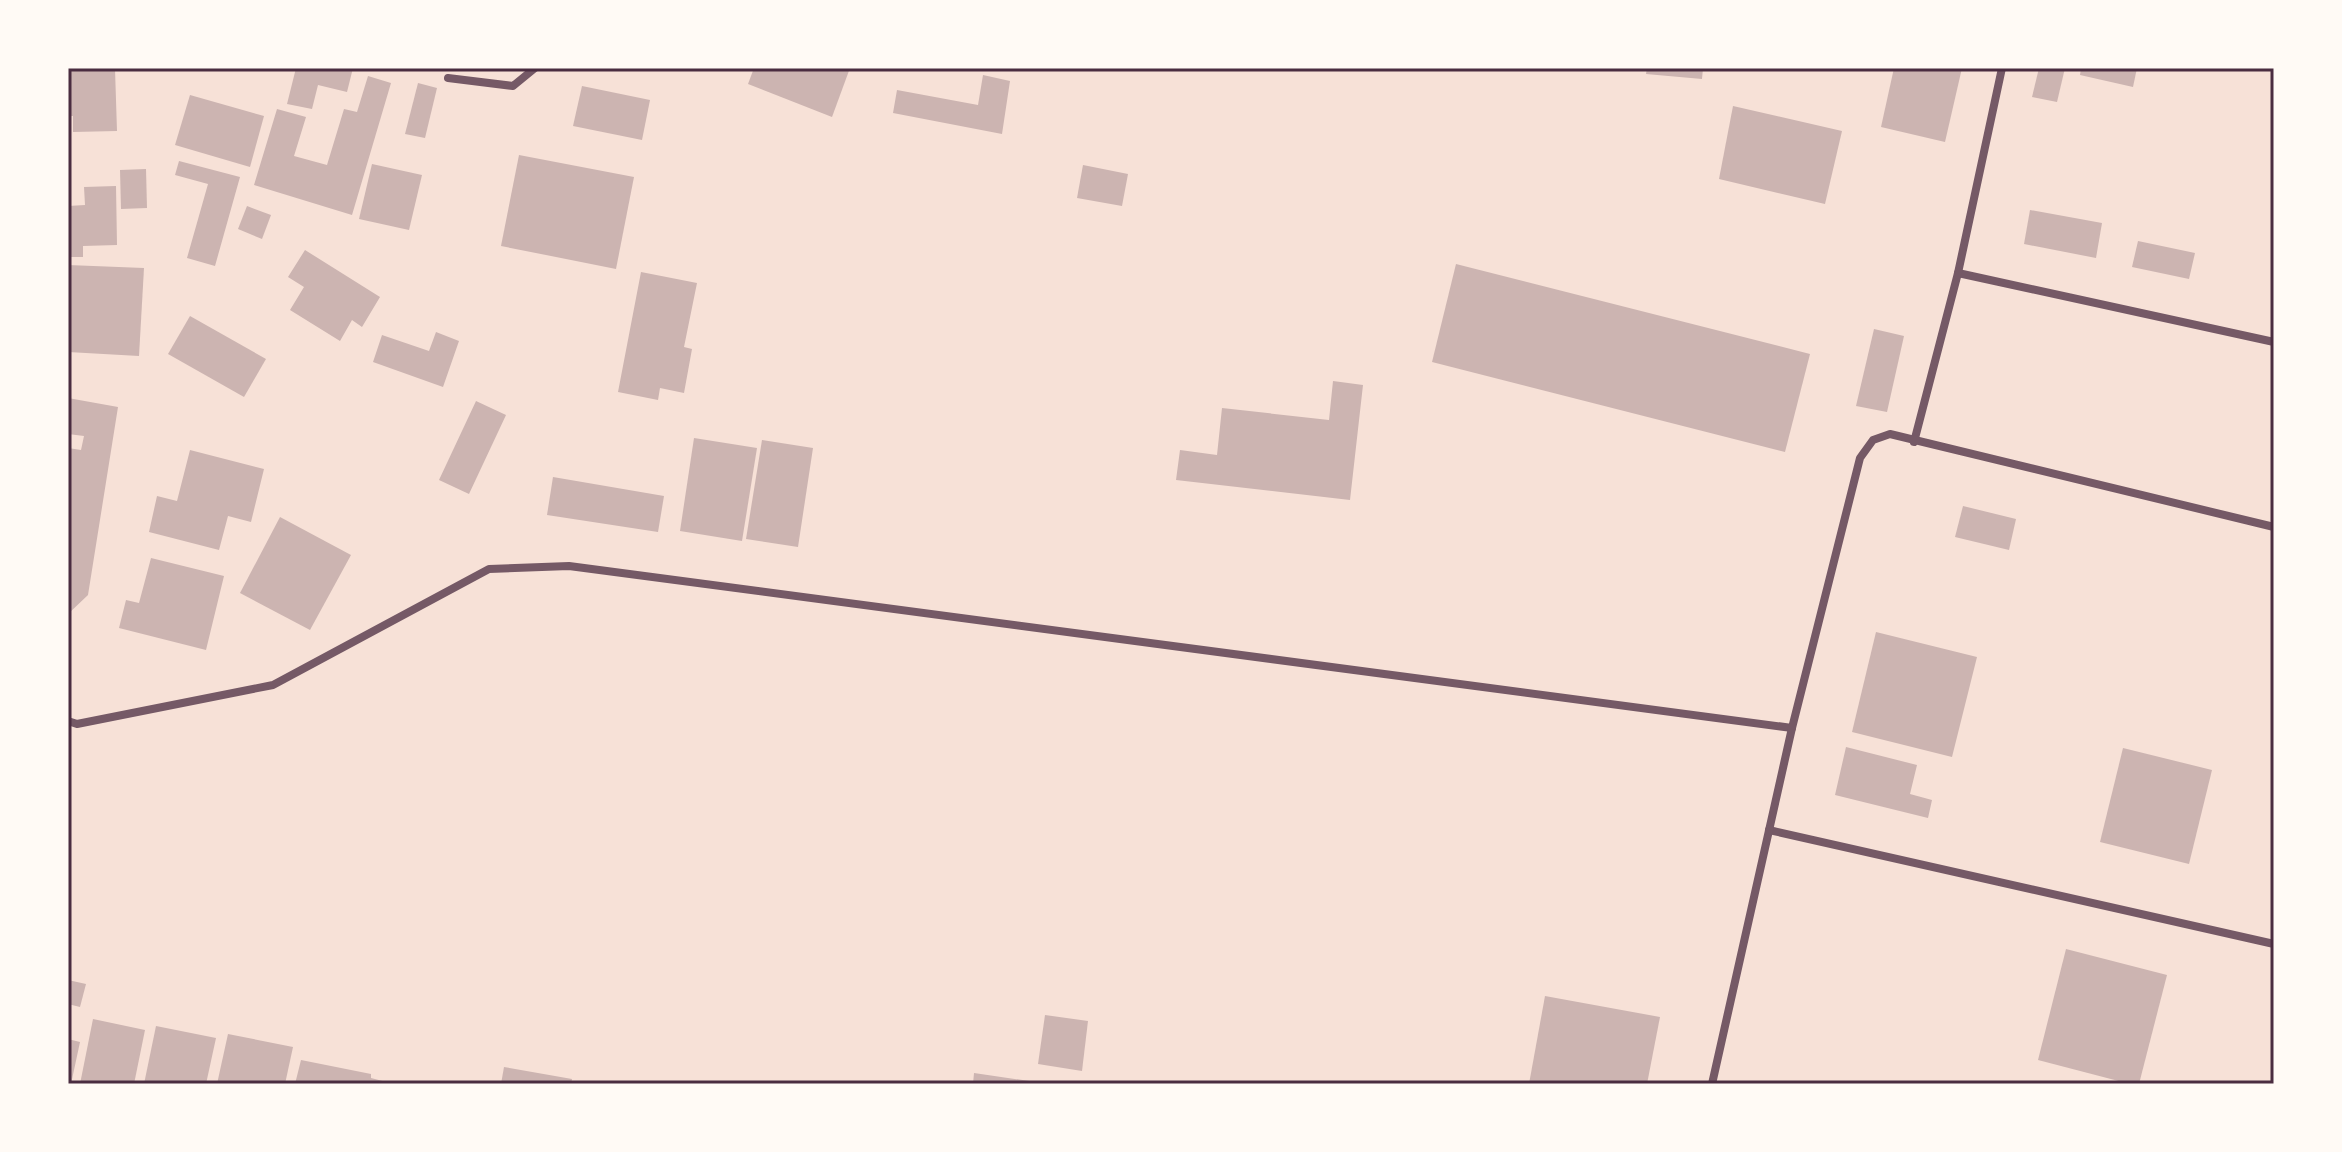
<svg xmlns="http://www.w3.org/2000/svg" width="2342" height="1152" viewBox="0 0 2342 1152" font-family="'Open Sans',sans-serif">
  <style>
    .building { fill: #ccb4b1 }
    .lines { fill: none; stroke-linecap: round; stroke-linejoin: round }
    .minor { stroke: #755966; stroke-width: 8 }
    .neatline { fill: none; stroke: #4a2c40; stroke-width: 3 }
  </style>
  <rect width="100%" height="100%" fill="#f7e1d7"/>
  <g class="building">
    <path d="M 296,68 L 353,68 L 347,92 L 318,85 L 312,109 L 287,104 Z"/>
    <path d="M 754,68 L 850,68 L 832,117 L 748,84 Z"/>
    <path d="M 1647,68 L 1703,68 L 1702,79 L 1646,74 Z"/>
    <path d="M 1894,68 L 1962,68 L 1945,142 L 1881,127 Z"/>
    <path d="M 2039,68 L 2065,68 L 2057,102 L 2032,97 Z"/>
    <path d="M 2081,68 L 2137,68 L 2133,87 L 2080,75 Z"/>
    <path d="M 115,69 L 117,131 L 73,132 L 73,116 L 68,116 L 68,70 Z"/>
    <path d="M 983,75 L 1010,81 L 1002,134 L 893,113 L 897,90 L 978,105 Z"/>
    <path d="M 368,76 L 391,83 L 352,215 L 254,185 L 277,109 L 306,117 L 294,156 L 327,165 L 344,109 L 357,112 Z"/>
    <path d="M 418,83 L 437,88 L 425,138 L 405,134 Z"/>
    <path d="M 582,86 L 650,100 L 642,140 L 573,126 Z"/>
    <path d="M 190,95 L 264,116 L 250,167 L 175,145 Z"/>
    <path d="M 1733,106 L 1842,131 L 1825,204 L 1719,179 Z"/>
    <path d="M 519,155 L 634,177 L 616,269 L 501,246 Z"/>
    <path d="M 179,161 L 240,177 L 215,266 L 187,258 L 208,184 L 175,175 Z"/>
    <path d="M 372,164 L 422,175 L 409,230 L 359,219 Z"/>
    <path d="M 1083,165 L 1128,174 L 1122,206 L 1077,198 Z"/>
    <path d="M 146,169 L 147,208 L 121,209 L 120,170 Z"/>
    <path d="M 116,186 L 117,245 L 83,246 L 83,257 L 68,257 L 68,206 L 85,205 L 84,187 Z"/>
    <path d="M 247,206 L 271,215 L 262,239 L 238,229 Z"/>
    <path d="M 2030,210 L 2102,223 L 2096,258 L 2024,244 Z"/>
    <path d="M 2138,241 L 2195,253 L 2189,279 L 2132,267 Z"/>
    <path d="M 305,250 L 380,297 L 362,327 L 352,320 L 340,341 L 290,310 L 304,287 L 288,277 Z"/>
    <path d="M 1456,264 L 1810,354 L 1785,452 L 1432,362 Z"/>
    <path d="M 68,265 L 144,268 L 139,356 L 68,352 Z"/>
    <path d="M 641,272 L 697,283 L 684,347 L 692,349 L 684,393 L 660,388 L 658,400 L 618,392 Z"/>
    <path d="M 190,316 L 266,359 L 244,397 L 168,354 Z"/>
    <path d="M 1874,329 L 1904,336 L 1887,412 L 1856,406 Z"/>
    <path d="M 436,332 L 459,341 L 443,387 L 373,362 L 382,335 L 429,351 Z"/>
    <path d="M 1333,381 L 1363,385 L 1350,500 L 1176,480 L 1180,450 L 1217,455 L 1222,408 L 1329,420 Z"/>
    <path d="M 68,398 L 118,407 L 88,595 L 68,614 L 68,501 L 71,483 L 68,483 L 68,448 L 81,450 L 84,436 L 68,434 Z"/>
    <path d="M 476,401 L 506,415 L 469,494 L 439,480 Z"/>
    <path d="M 694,438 L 757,448 L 742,541 L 680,531 Z"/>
    <path d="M 762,440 L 813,448 L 798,547 L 746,539 Z"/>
    <path d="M 190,450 L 264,469 L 251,522 L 228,516 L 219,550 L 149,532 L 157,496 L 177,501 Z"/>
    <path d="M 553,477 L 664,496 L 658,532 L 547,515 Z"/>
    <path d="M 1963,506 L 2016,519 L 2009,550 L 1955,537 Z"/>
    <path d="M 280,517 L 351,555 L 310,630 L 240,593 Z"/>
    <path d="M 151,558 L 224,576 L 206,650 L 119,628 L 126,600 L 139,603 Z"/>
    <path d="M 1876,632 L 1977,657 L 1952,757 L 1852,732 Z"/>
    <path d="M 1846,747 L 1917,765 L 1910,794 L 1932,800 L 1928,818 L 1835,795 Z"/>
    <path d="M 2123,748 L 2212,770 L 2189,864 L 2100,842 Z"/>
    <path d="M 2066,949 L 2167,975 L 2139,1084 L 2130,1084 L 2038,1060 Z"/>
    <path d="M 68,980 L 86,984 L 80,1007 L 68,1004 Z"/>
    <path d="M 1545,996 L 1660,1017 L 1647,1084 L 1529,1084 Z"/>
    <path d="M 1045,1015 L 1088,1021 L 1082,1071 L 1038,1064 Z"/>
    <path d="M 93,1019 L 145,1030 L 134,1084 L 80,1084 Z"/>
    <path d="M 156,1026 L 216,1038 L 206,1084 L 144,1084 Z"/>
    <path d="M 228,1034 L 293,1047 L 285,1084 L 217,1084 Z"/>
    <path d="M 68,1039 L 80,1042 L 71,1084 L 68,1084 Z"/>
    <path d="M 301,1060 L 371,1074 L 371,1078 L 394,1084 L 295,1084 Z"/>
    <path d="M 504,1067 L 572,1079 L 571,1084 L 501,1084 Z"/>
    <path d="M 974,1073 L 1036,1082 L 1036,1084 L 973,1084 Z"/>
  </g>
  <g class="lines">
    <g class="minor">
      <path d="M 448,78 L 513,86 L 535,68"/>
      <path d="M 1958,273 L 2274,342"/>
      <path d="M 1914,442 L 1958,273 L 2002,68"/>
      <path d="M 68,721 L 77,724 L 273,685 L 489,569 L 569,566 L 1792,728"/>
      <path d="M 1769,830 L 2274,944"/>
      <path d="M 1712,1084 L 1792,728 L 1860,458 L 1873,440 L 1890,434 L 2274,527"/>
    </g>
  </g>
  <rect width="2342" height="1152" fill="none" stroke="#fffaf5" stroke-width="140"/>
  <rect x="70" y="70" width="2202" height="1012" class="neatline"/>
</svg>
